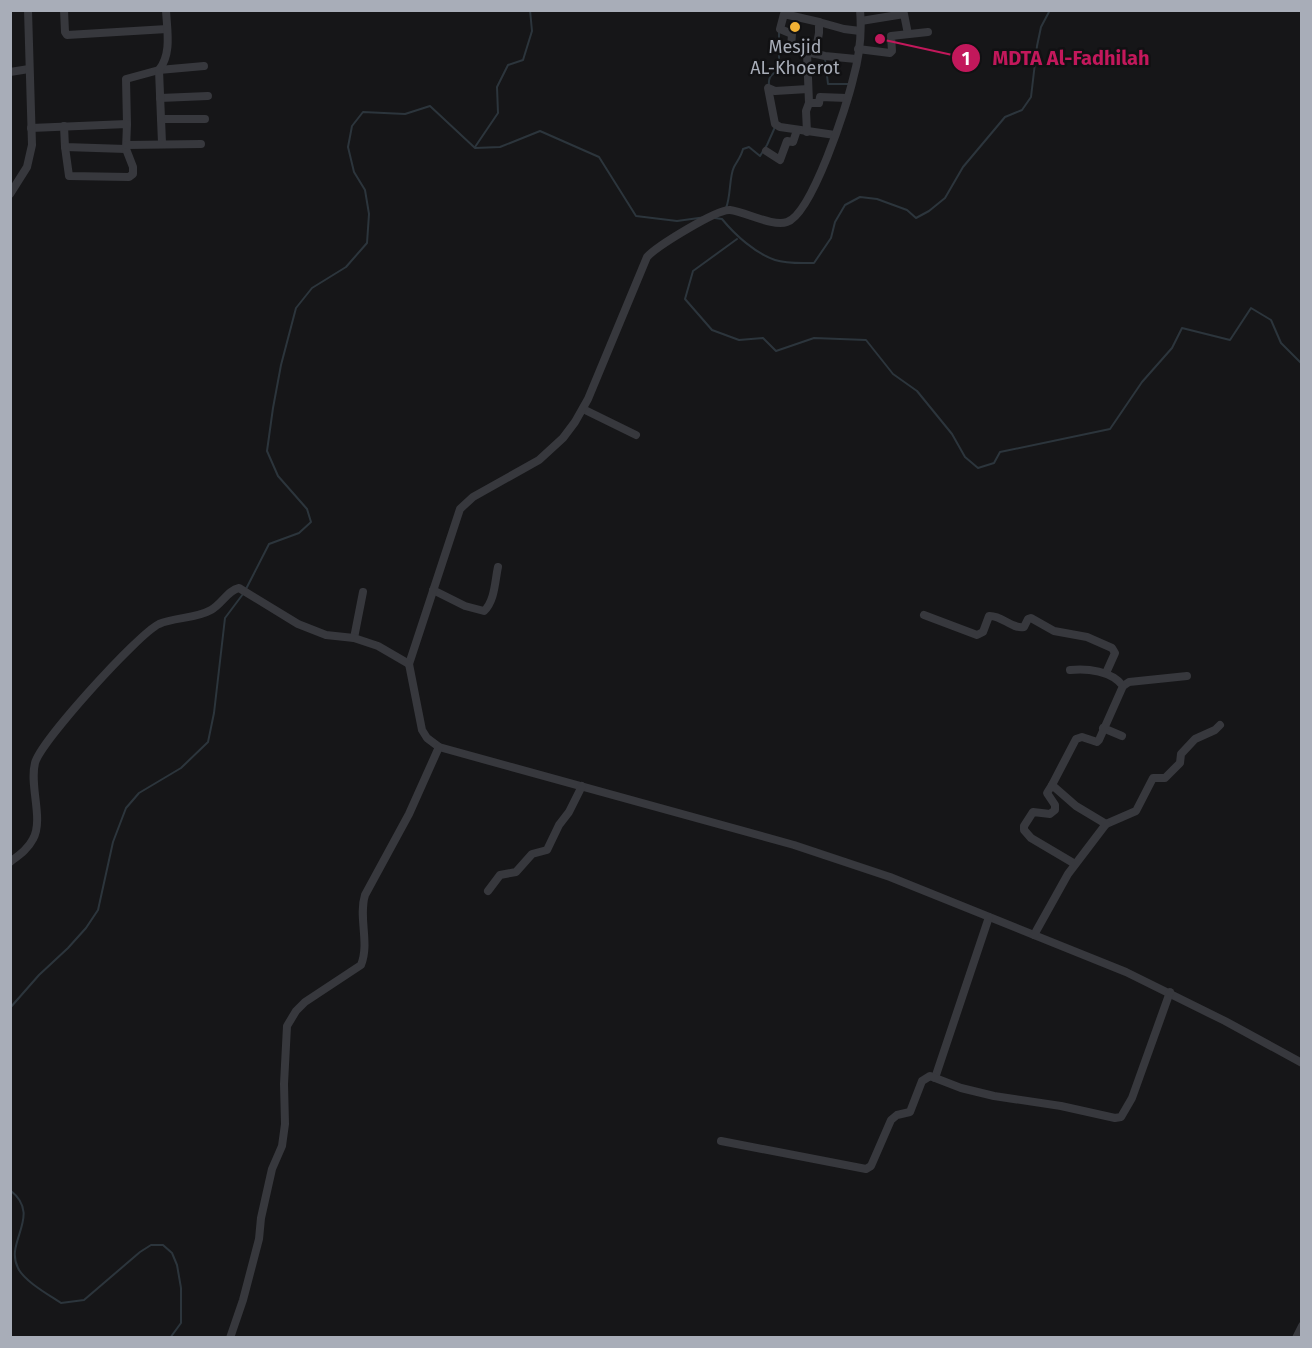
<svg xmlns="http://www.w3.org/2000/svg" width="1312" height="1348" viewBox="0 0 1312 1348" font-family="'Fira Sans',sans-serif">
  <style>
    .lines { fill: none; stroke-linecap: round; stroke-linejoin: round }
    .stream { stroke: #2c353c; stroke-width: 2 }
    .minor { stroke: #37383d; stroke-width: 8 }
    .poi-dot { fill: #f2b134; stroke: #111113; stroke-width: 2 }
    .labels { text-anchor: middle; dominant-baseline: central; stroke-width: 5; stroke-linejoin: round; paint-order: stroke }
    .poi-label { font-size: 18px; fill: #a8adb8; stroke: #111113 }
    .leader { fill: none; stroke: #c2185b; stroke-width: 2 }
    .callout-dot { fill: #c2185b; stroke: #111113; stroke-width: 2 }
    .mark-label { font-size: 18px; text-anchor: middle; font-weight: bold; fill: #fff }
    .callout-label { font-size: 20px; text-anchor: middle; font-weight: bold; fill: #c2185b; stroke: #111113; stroke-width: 5; stroke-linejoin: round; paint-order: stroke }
  </style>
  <rect width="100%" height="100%" fill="#161618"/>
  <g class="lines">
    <g class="stream">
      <path d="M 825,59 L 828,84 L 850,84"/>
      <path d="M 769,85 C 768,77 772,74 779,70 L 779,30"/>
      <path d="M 475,147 L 498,113 L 497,87 L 508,65 L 523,60 L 532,31 L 530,10"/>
      <path d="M 726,208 C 731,196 729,177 734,167 C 737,161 741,157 743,149 L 749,147 L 760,156 L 767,145 L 775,127"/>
      <path d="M 715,218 L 722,219 C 735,235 755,253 775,260 C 787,264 801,263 814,263 L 831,238 L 835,222 L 845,205 L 860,197 L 877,199 L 907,210 L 916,218 L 929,211 L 945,198 L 963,167 L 1005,117 L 1022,110 L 1031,97 L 1037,46 L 1041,27 L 1050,10"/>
      <path d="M 737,239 L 693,271 L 685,299 L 712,330 L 739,340 L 763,338 L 776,351 L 814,338 L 866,340 L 893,374 L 917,391 L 952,434 L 965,457 L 978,468 L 994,463 L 1000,452 L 1110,429 L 1142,382 L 1172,348 L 1182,328 L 1230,340 L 1251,308 L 1271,320 L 1281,343 L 1302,364"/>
      <path d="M 246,589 L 269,544 L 299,533 L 311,522 L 307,509 L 278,476 L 267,451 L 273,408 L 281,365 L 296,308 L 312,288 L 346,267 L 367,243 L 369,214 L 365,190 L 354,172 L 348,147 L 352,126 L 363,112 L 405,114 L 430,106 L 475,148 L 500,147 L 540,131 L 599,157 L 636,216 L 677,221 L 706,217"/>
      <path d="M 10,1008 L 39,975 L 68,948 L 86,928 L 98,910 L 113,842 L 126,808 L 139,793 L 181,768 L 208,742 L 214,713 L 225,618 L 243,594"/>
      <path d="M 10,1190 C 43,1216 4,1241 18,1268 C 24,1281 49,1295 61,1303 L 84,1300 L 140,1252 L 151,1245 L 163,1245 L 172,1253 L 177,1265 L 181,1288 L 181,1323 L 170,1338"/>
    </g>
    <g class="minor">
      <path d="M 64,10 L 65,32 L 67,35 L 167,29"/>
      <path d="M 861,21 L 904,14 L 908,34"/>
      <path d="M 819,22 L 844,29 L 860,31"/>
      <path d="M 858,49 L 890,53 L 892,51 L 891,36 L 928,32"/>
      <path d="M 807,52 L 791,48 L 792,34 L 780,29 L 784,14 L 819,22 L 819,33 L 815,54"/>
      <path d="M 10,72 L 29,69"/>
      <path d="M 808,89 L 775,91 L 768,88 L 775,124 L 780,127 L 835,135"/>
      <path d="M 160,98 L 208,96"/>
      <path d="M 809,103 L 807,52 L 825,56 L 856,59"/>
      <path d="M 161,119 L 205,119"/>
      <path d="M 127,124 L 126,79 L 159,70 L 204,66"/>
      <path d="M 64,126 L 65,147 L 126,149"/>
      <path d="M 31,128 L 127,124 L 126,149 L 133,167 L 133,174 L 129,177 L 69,176 L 65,147"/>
      <path d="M 807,132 L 806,111 L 809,103 L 819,103 L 820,97 L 847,98"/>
      <path d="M 162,143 L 159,70 C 172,53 167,31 166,10"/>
      <path d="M 127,145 L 201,144"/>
      <path d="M 766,151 L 780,160 L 787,141 L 793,142 L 797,130"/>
      <path d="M 10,194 L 27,167 L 32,145 L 28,10"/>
      <path d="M 583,409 L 636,435"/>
      <path d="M 433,590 L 465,606 L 484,611 C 495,601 495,580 498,567"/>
      <path d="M 924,615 L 977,635 L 983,632 L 989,616 C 1002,615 1011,629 1024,627 L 1028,619 L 1031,618 L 1054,631 L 1087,637 L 1112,648 L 1115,653 L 1106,673"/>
      <path d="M 354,638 L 363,592"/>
      <path d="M 409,664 L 460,509 L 473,497 L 539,460 L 563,438 L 575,422 L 588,399 L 647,257 C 657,246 717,209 730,210 C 746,212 773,227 787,222 C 812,214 847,105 853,79 C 859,58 862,32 860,10"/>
      <path d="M 1123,686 L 1129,682 L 1187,676"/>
      <path d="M 1103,728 L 1122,736"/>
      <path d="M 1052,785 L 1047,793 L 1055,805 L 1055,810 L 1050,814 L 1033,812 L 1024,826 L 1024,830 L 1031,838 L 1075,864"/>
      <path d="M 1106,824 L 1136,811 L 1153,778 L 1165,778 L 1180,763 L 1181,754 L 1195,739 L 1215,730 L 1220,725"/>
      <path d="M 10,862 C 19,855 28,849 33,839 C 44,819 29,786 35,763 C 41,741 138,634 159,624 C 175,617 195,619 211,610 C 222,604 228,590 239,588 L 298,624 L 326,635 L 354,638 L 378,646 L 409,664 L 422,730 L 427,738 L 439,747 L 794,845 L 890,877 L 1126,972 L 1225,1021 L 1302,1063"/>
      <path d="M 488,891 L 500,875 L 516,872 L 532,854 L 547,850 L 559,825 L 569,812 L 582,786"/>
      <path d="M 1034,935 L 1068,874 L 1106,824 L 1076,806 L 1052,785 L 1076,739 L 1082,737 L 1097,742 L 1099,740 L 1123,686 C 1112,671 1087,668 1070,670"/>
      <path d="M 935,1078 L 989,917"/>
      <path d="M 721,1141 L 866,1169 L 871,1166 L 891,1120 L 897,1115 L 910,1112 L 922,1081 L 930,1076 L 961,1088 L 994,1096 L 1061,1106 L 1115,1118 L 1121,1117 L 1132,1098 L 1170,992"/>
      <path d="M 230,1338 L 243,1300 L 259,1239 L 261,1218 L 272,1169 L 282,1146 L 285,1124 L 284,1084 L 287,1026 L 296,1011 L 305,1002 L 361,965 C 370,943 358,917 365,895 L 409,814 L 439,747"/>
      <path d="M 1296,1338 L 1302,1326"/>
    </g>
  </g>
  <circle class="poi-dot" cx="795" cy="27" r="6"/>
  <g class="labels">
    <g class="poi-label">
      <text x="795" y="47">Mesjid<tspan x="795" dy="21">AL-Khoerot</tspan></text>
    </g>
  </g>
  <path class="leader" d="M880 39L966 58"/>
  <g class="callout-dot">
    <circle cx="880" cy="39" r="6"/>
    <circle cx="966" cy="58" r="15"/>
  </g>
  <g class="mark-label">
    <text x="966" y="65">1</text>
  </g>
  <g class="callout-label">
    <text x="1071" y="65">MDTA Al-Fadhilah</text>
  </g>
  <rect width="1312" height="1348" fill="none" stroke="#a8adb8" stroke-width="24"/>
</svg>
